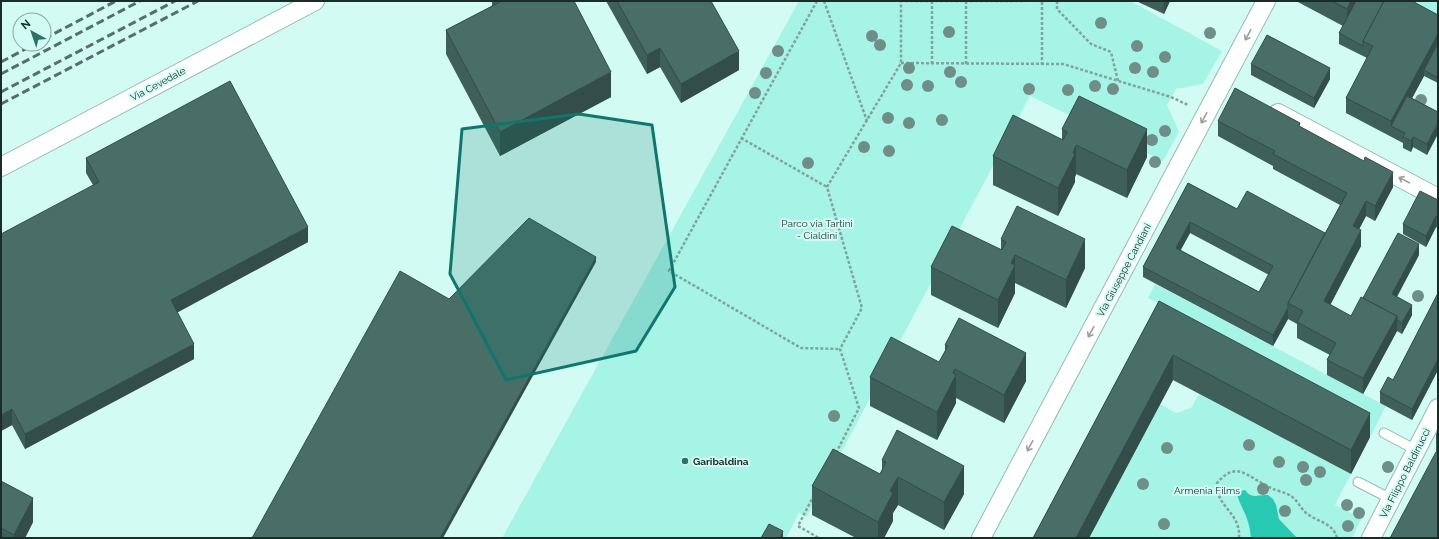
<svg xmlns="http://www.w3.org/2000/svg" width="1439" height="539" viewBox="0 0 1439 539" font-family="Raleway,sans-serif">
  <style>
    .green { fill: #a6f4e6 }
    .water { fill: #28c8b3 }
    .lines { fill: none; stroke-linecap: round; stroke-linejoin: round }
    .lane-casing { stroke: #93bbb3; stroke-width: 11 }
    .street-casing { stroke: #93bbb3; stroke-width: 20 }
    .path { stroke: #83a29c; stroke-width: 2.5; stroke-dasharray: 3 2; stroke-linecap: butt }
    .lane { stroke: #fff; stroke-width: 9 }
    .street { stroke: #fff; stroke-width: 18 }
    .rail { stroke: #576f6a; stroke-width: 3; stroke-dasharray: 8 4; stroke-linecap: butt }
    .tree { fill: #6e8e87 }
    .wall { fill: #3f5f59; fill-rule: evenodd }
    .shaded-wall { fill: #334d48 }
    .building { fill: #496e67; stroke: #334d48; fill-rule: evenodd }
    .oneway { stroke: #98a09e }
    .marked { fill: #0f766e; fill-opacity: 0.2; stroke: #0f766e; stroke-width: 3; stroke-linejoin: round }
    .poi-dot { fill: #2c7267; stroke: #d2fcf3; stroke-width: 1.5 }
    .labels { text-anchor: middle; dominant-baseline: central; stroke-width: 4; stroke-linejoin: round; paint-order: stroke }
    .street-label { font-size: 10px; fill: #1b2b28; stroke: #d2fcf3 }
    .park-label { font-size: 10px; fill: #1c342f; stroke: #d2fcf3 }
    .poi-label { font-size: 10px; font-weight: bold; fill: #1b2b28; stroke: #d2fcf3; text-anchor: start }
  </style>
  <rect width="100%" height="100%" fill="#d2fcf3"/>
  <g class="green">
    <path d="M 799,1 L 1130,1 L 1222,51 L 1203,84 L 1176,89 L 1167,105 L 1179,132 L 1163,161 L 1030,96 L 807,517 L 799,513 L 786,538 L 502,538 Z"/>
    <path d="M 1383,1 L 1438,1 L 1438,13 L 1431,26 Z"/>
    <path d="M 1155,284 L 1386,406 L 1370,437 L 1216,355 L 1225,338 L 1148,298 Z"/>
    <path d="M 1199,394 L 1351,474 L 1335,505 L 1362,518 L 1352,538 L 1089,538 L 1160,404 L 1176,413 L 1191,408 Z"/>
  </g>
  <path class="water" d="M 1245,490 C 1252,500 1258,494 1268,495 L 1273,499 L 1276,505 L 1279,519 L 1297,538 L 1251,538 C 1250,533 1250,527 1248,522 C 1246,513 1237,500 1237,492 Z"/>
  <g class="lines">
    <defs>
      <g id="lane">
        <path d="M 1384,433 L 1416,450"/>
        <path d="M 1358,482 L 1391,499"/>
      </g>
      <g id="street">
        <path d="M 1278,113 L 1438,198"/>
        <path d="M 1,167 L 315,1"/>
        <path d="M 981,538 L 1266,1"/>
        <path d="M 1371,538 L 1438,408"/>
      </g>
    </defs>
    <use href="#lane" class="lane-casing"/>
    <use href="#street" class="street-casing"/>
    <g class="path">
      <path d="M 817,1 L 669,271 L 801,348 L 840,349"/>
      <path d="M 824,1 L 867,121"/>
      <path d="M 905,1 L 1026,1"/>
      <path d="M 1057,1 L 1057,9 L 1091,44 L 1111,52 L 1118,81"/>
      <path d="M 901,63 L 1063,64 L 1171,97 L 1188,105"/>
      <path d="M 932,64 L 932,1"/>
      <path d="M 966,64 L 966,2"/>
      <path d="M 1042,65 L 1042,1"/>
      <path d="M 741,138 L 827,187"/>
      <path d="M 836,453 L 859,408 L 840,349 L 862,308 L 827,187 L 901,63 L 901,1"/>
      <path d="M 814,495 L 798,526 L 819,538"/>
      <path d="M 1239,538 C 1241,512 1216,508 1217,483 C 1223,476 1231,469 1241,472 C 1251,475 1261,484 1271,488 C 1277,491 1285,492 1291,496 C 1297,500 1300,507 1305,512 C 1316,522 1333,522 1337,538"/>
    </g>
    <use href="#lane" class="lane"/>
    <use href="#street" class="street"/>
    <g class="rail">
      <path d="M 44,39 L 116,1"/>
      <path d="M 1,62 L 35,44"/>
      <path d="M 1,74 L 140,1"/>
      <path d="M 1,92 L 175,1"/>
      <path d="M 1,104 L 198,1"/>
    </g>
  </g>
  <g class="tree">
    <circle cx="1101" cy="23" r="6"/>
    <circle cx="949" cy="32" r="6"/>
    <circle cx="1210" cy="33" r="6"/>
    <circle cx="872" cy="36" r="6"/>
    <circle cx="880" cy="45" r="6"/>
    <circle cx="1137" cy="46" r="6"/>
    <circle cx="778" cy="51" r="6"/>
    <circle cx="1165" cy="57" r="6"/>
    <circle cx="909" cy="68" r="6"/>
    <circle cx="1135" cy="68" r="6"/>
    <circle cx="950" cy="72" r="6"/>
    <circle cx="1153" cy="72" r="6"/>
    <circle cx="766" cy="73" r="6"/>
    <circle cx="961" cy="82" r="6"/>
    <circle cx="907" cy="85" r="6"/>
    <circle cx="928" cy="86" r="6"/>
    <circle cx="1095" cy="86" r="6"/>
    <circle cx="1029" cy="89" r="6"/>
    <circle cx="1113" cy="89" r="6"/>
    <circle cx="1068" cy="90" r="6"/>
    <circle cx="755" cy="93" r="6"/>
    <circle cx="1421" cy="100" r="6"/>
    <circle cx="888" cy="118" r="6"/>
    <circle cx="942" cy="120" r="6"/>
    <circle cx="909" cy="123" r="6"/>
    <circle cx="1165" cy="131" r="6"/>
    <circle cx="1152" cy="140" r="6"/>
    <circle cx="864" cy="147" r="6"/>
    <circle cx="889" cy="151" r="6"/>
    <circle cx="1155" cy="162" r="6"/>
    <circle cx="808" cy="163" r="6"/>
    <circle cx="1418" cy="296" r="6"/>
    <circle cx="834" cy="416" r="6"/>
    <circle cx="1249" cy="445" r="6"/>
    <circle cx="1167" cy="448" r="6"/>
    <circle cx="1279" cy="462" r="6"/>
    <circle cx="1303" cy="467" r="6"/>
    <circle cx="1388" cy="467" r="6"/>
    <circle cx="1320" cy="472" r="6"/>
    <circle cx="1306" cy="480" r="6"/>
    <circle cx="1143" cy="484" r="6"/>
    <circle cx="1263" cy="489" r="6"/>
    <circle cx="1347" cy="505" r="6"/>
    <circle cx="1285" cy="511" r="6"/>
    <circle cx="1359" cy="513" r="6"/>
    <circle cx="1164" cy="524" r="6"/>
    <circle cx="1348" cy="526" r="6"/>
  </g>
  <g class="wall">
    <path d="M 492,1 L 574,1 L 611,97 L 500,156 L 446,54 L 446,30 L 492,6 Z"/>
    <path d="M 606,1 L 711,1 L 739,70 L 681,103 L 660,67 L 647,74 Z"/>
    <path d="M 1136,1 L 1170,1 L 1164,14 Z"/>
    <path d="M 1296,1 L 1412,1 L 1438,15 L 1438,83 L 1424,76 L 1412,98 L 1438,112 L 1427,155 L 1413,147 L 1411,152 L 1403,148 L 1403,143 L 1346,113 L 1346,98 L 1367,58 L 1339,44 L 1339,33 L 1343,26 Z"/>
    <path d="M 1251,64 L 1330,79 L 1314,108 L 1251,75 Z"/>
    <path d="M 1218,121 L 1300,127 L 1393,187 L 1375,221 L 1366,216 L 1359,229 L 1361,246 L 1330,305 L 1351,316 L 1363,298 L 1419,255 L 1397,297 L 1412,315 L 1402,334 L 1397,331 L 1363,394 L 1327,375 L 1327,360 L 1330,355 L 1297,338 L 1297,324 L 1288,319 L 1273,346 L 1143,277 L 1143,267 L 1188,183 L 1237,209 L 1325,233 L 1340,205 L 1273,169 L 1273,166 L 1218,136 ZM 1190,233 L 1269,275 L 1259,292 L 1180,250 Z"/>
    <path d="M 1062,129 L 1147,157 L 1127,198 L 1076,174 L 1075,177 L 1075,182 L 1058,216 L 993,185 L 993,156 L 1062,139 Z"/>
    <path d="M 86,158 L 308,242 L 177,312 L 194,359 L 25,449 L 12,425 L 1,431 L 93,185 L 86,173 Z"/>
    <path d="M 1438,200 L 1438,228 L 1436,227 L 1426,247 L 1403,234 L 1403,224 Z"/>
    <path d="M 1001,239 L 1085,268 L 1066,308 L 1015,283 L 1015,293 L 998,328 L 931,295 L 931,267 L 1001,250 Z"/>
    <path d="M 1438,293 L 1438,370 L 1412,420 L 1380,403 L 1380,392 L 1393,380 Z"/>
    <path d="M 1159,301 L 1370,437 L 1351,474 L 1173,380 L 1089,538 L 1033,538 Z"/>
    <path d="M 945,345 L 1026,381 L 1004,423 L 956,398 L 956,403 L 937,440 L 870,406 L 870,377 L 939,362 L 945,351 Z"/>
    <path d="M 1438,430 L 1438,538 L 1436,452 L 1436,434 Z"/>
    <path d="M 882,460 L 964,494 L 944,530 L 898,505 L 893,513 L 893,521 L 884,538 L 856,538 L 812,515 L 812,486 L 880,474 L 882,470 Z"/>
    <path d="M 1,481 L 33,522 L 25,538 L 1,538 Z"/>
  </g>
  <g class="shaded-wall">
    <path d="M 1164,1 L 1170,1 L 1164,14 Z"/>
    <path d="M 1351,1 L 1361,1 L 1347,28 L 1347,9 Z"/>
    <path d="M 1438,34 L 1438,49 L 1424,70 L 1424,76 L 1396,128 L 1391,126 L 1391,121 Z"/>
    <path d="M 660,48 L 660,67 L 647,74 L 647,55 Z"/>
    <path d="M 739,51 L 739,70 L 681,103 L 681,84 Z"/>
    <path d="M 1330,68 L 1330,79 L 1314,108 L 1314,98 Z"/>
    <path d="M 611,72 L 611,97 L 500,156 L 500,132 Z"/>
    <path d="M 1438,123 L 1438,134 L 1427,155 L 1427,144 Z"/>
    <path d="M 1147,129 L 1147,157 L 1127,198 L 1127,170 Z"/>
    <path d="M 1413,137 L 1413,147 L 1411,152 L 1411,141 Z"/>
    <path d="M 1076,145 L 1076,174 L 1075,177 L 1075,182 L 1058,216 L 1058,188 Z"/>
    <path d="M 1393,172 L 1393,187 L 1375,221 L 1375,206 Z"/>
    <path d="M 1366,201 L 1366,216 L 1353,241 L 1353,226 Z"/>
    <path d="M 1436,216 L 1436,227 L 1426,247 L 1426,236 Z"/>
    <path d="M 1190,222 L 1190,233 L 1176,259 L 1176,248 Z"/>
    <path d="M 308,227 L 308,242 L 171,316 L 171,300 Z"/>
    <path d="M 1361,230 L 1361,246 L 1324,317 L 1324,301 Z"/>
    <path d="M 1085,239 L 1085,268 L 1066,308 L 1066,280 Z"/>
    <path d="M 1419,244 L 1419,255 L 1392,305 L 1392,294 Z"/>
    <path d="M 1015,255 L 1015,293 L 998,328 L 998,300 L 1011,263 Z"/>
    <path d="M 596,257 L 596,262 L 443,538 L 440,538 Z"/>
    <path d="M 1412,305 L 1412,315 L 1402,334 L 1402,323 Z"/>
    <path d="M 1288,308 L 1288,319 L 1273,346 L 1273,335 Z"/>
    <path d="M 1397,316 L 1397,331 L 1363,394 L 1363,378 Z"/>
    <path d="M 194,344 L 194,359 L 25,449 L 25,434 Z"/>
    <path d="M 1026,353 L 1026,381 L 1004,423 L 1004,395 Z"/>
    <path d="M 1173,355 L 1173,380 L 1089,538 L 1076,538 Z"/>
    <path d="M 1438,359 L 1438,370 L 1412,420 L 1412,409 Z"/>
    <path d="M 955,369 L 955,377 L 956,375 L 956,403 L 937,440 L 937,412 Z"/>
    <path d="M 12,409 L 12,425 L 1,431 L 1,415 Z"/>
    <path d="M 1370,413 L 1370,437 L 1351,474 L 1351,450 Z"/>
    <path d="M 964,466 L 964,494 L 944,530 L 944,502 Z"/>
    <path d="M 898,477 L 898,505 L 893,513 L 893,521 L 884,538 L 878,538 L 878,522 L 890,491 Z"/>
    <path d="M 33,498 L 33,522 L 25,538 L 14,538 L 14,535 Z"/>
    <path d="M 783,531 L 783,538 L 780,538 Z"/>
  </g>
  <g class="building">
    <path d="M 500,1 L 574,1 L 611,72 L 500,132 L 446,30 L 500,2 Z"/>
    <path d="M 617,1 L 711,1 L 739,51 L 681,84 L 660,48 L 647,55 Z"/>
    <path d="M 1332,1 L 1351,1 L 1347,9 Z"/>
    <path d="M 1356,1 L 1384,1 L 1363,41 L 1363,46 L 1339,33 Z"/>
    <path d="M 1384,1 L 1412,1 L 1438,15 L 1438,34 L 1391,121 L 1346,98 L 1373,46 L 1363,41 Z"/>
    <path d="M 1267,35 L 1330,68 L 1314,98 L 1251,64 Z"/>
    <path d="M 1438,43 L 1438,78 L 1424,70 Z"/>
    <path d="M 230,81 L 308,227 L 171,300 L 194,344 L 25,434 L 12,409 L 1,415 L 1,234 L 99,182 L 86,158 Z"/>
    <path d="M 1235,88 L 1300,123 L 1299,126 L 1364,161 L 1365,157 L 1393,172 L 1375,206 L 1366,201 L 1353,226 L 1361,230 L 1324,301 L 1351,316 L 1361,297 L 1397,316 L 1363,378 L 1327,360 L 1336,343 L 1297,322 L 1303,311 L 1288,303 L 1347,193 L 1273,154 L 1275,151 L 1218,121 Z"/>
    <path d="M 1079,96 L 1147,129 L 1127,170 L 1076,145 L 1073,153 L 1075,154 L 1058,188 L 993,156 L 1013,115 L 1063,140 L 1067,132 L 1062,129 Z"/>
    <path d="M 1407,96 L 1438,112 L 1438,123 L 1427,144 L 1413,137 L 1411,141 L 1403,137 L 1405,133 L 1391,126 Z"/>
    <path d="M 1188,183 L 1237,209 L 1247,191 L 1325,233 L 1288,303 L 1288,308 L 1273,335 L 1143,267 ZM 1190,222 L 1273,266 L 1259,292 L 1176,248 Z"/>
    <path d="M 1420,191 L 1438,200 L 1438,217 L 1436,216 L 1426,236 L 1403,224 Z"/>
    <path d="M 1017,206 L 1085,239 L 1066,280 L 1015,255 L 1011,263 L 1015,265 L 998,300 L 931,267 L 952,226 L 1002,250 L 1006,242 L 1001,239 Z"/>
    <path d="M 529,218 L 596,257 L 440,538 L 252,538 L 400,271 L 449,299 Z"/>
    <path d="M 1398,233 L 1419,244 L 1392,294 L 1412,305 L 1402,323 L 1397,320 L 1397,316 L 1363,298 Z"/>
    <path d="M 1438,293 L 1438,359 L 1412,409 L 1380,392 L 1388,377 L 1393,380 Z"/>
    <path d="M 1159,301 L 1370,413 L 1351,450 L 1173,355 L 1076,538 L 1033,538 Z"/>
    <path d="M 959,318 L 1026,353 L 1004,395 L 955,369 L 953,373 L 956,375 L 937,412 L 870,377 L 891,337 L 939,362 L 948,346 L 945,345 Z"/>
    <path d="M 897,430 L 964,466 L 944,502 L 898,477 L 890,491 L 893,493 L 878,522 L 812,486 L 833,449 L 880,474 L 886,462 L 882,460 Z"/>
    <path d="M 1436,452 L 1438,453 L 1438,538 L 1390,538 Z"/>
    <path d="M 1,481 L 33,498 L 14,535 L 1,528 Z"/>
    <path d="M 769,524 L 783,531 L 780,538 L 761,538 Z"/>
  </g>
  <defs><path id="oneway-shaft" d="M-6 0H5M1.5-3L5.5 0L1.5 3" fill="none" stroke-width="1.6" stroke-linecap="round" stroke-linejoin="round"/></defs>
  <g class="oneway">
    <use href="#oneway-shaft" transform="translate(1248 35) rotate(118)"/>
    <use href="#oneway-shaft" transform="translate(1204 118) rotate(118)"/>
    <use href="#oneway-shaft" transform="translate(1404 180) rotate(-152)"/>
    <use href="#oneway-shaft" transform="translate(1091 332) rotate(118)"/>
    <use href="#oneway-shaft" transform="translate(1030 446) rotate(118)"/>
  </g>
  <path class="marked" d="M 579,114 L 652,125 L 675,287 L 636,351 L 506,380 L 450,274 L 462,129 Z"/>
  <circle class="poi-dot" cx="685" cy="461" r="4"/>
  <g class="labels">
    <g class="street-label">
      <text transform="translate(158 84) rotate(-28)">Via Cevedale</text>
      <text transform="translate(1124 270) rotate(-62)">Via Giuseppe Candiani</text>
      <text transform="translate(1405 473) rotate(-63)">Via Filippo Baldinucci</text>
    </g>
    <g class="park-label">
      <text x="817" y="223">Parco via Tartini<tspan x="817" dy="12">- Cialdini</tspan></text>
      <text x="1207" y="490">Armenia Films</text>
    </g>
    <g class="poi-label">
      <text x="693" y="461">Garibaldina</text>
    </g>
  </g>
  <rect width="1439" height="539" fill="none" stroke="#1b2b28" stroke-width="4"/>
  <g transform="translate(32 32) rotate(320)"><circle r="19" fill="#d2fcf3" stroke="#89a8a2"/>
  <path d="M0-3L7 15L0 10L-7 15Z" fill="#2c7267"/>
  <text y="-6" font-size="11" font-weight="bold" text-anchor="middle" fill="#1b2b28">N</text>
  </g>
</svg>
